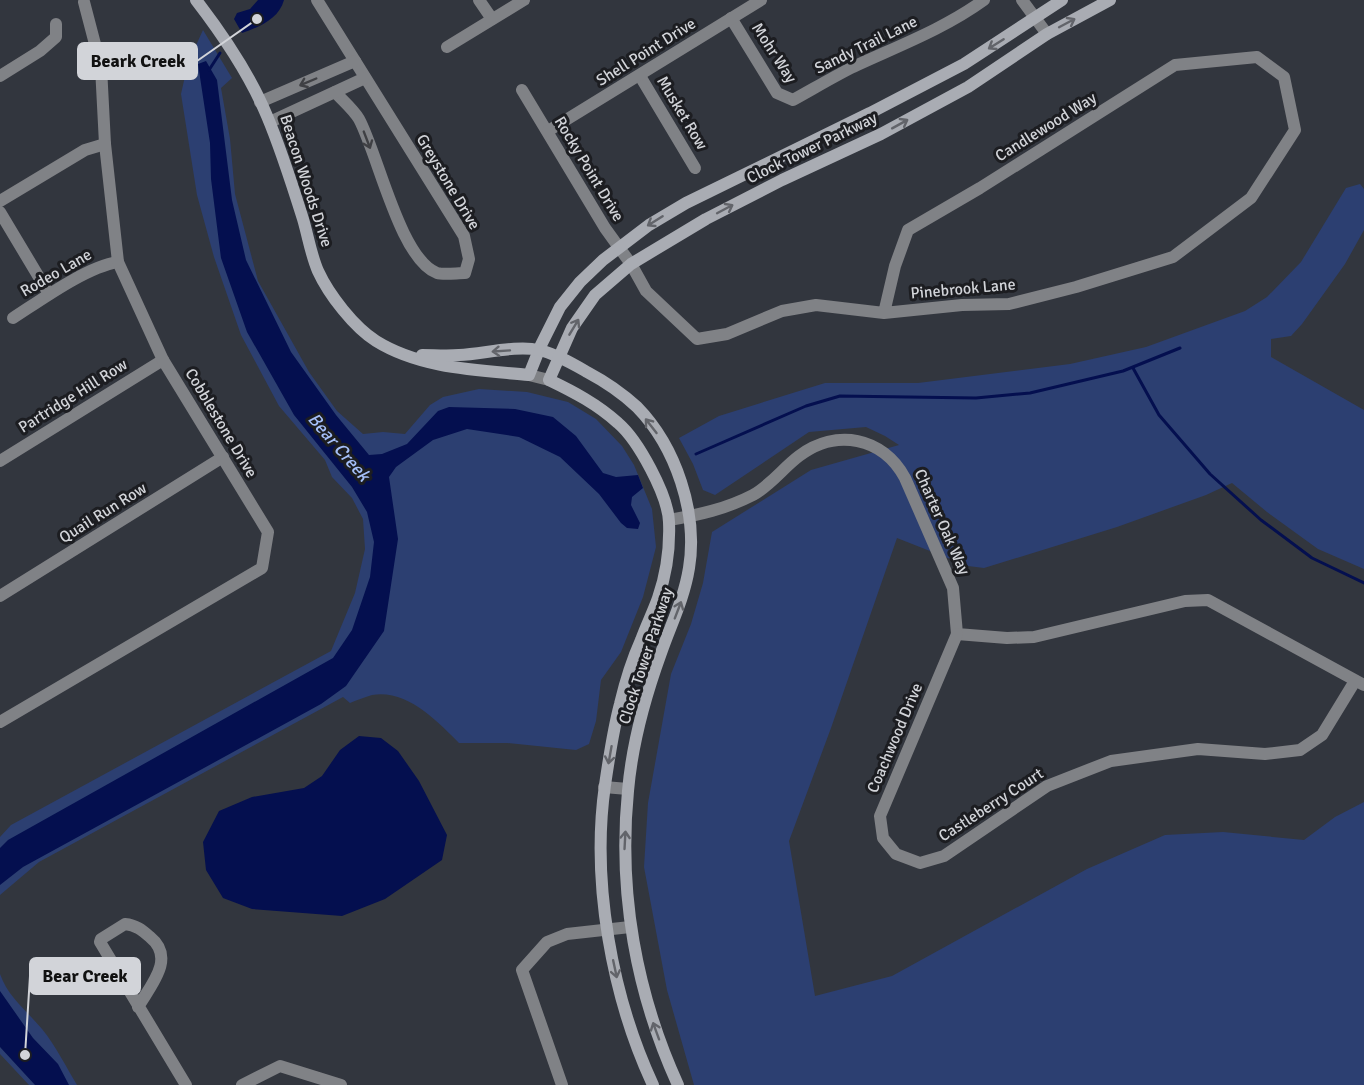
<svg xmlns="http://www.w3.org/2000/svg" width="1364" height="1085" viewBox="0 0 1364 1085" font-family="Signika,sans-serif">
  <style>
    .green { fill: #2c3f71 }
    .water { fill: #040f4f }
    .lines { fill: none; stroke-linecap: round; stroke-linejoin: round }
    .stream { stroke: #040f4f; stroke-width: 3 }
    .street { stroke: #808286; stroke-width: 12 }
    .secondary { stroke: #a9acb3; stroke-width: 12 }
    .oneway { stroke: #62646a }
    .oneway2 { stroke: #3f4044 }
    .labels { text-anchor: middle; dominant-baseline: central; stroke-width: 6; stroke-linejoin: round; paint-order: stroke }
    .street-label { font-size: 16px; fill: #d2d4d9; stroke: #1c1d21 }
    .water-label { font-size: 18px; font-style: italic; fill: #a5bff9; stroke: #1c1d21 }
    .leader { fill: none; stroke: #d2d4d9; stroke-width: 2 }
    .callout-dot { fill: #d2d4d9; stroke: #1c1d21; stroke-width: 2 }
    .callout { fill: #d2d4d9; stroke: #d2d4d9; stroke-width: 2 }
    .callout-label { font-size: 18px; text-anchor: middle; font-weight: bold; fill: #111 }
  </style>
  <rect width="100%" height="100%" fill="#32363e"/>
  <g class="green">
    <path d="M 203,30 L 232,78 L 221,88 L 230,139 L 235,194 L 258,281 L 309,372 L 337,411 L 363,434 L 383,432 L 405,434 L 430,405 L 443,397 L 479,389 L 527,392 L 568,402 L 596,419 L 622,446 L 634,465 L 652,509 L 656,547 L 643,597 L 621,652 L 601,680 L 596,721 L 589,744 L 576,750 L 507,743 L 459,743 C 437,721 407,689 372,695 C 365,697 357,700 350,703 L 343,697 L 39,862 L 0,895 L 0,837 L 11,825 L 331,651 L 355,593 L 365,549 L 363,519 L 352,498 L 332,477 L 325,460 L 279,406 L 241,335 L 214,257 L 197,195 L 181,94 L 188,63 Z"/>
    <path d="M 1360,184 L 1364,189 L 1364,230 L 1345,264 L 1302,324 L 1291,336 L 1271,339 L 1271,357 L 1364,410 L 1364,569 L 1318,549 L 1267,512 L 1232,483 L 1206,495 L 1117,527 L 984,568 L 968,566 L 897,538 L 831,728 L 789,841 L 815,996 L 892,976 L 1087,869 L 1165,835 L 1223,832 L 1304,840 L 1335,817 L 1364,802 L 1364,1085 L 694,1085 L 667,990 L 644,867 L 648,803 L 671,674 L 691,624 L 703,583 L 712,532 L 811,470 L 899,445 L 885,436 L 866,427 L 809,432 L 715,495 L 703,490 L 693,464 L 679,438 L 719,416 L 825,383 L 918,383 L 1070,364 L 1146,347 L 1245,311 L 1267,297 L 1301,262 L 1346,188 Z"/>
    <path d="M 0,974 C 8,997 27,1011 42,1029 C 56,1046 66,1067 77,1085 L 29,1085 L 0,1054 Z"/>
  </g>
  <g class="water">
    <path d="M 258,0 L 284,0 C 279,19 259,27 242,33 L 234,19 L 237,13 L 250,9 Z"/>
    <path d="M 206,61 L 217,80 L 232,200 L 246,260 L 291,352 L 336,415 L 369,455 L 382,454 L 407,444 L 438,411 L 449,407 L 515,409 L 553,417 L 576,436 L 603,473 L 616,477 L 638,475 L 643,488 L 632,497 L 631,505 L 640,523 L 638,529 L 627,528 L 621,523 L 599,494 L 560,457 L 519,437 L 467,429 L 433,440 L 396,467 L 389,477 L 398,539 L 384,631 L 346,686 L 321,704 L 23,867 L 0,885 L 0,848 L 8,840 L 333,658 L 352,630 L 370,577 L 374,542 L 367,512 L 352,487 L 294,415 L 247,332 L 221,258 L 211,179 L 210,143 L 198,64 Z"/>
    <path d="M 359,736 L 381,738 L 398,751 L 419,781 L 447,835 L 442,860 L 385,899 L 342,916 L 252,909 L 223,898 L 206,870 L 203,842 L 219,811 L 252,797 L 304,788 L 322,776 L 340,750 Z"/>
    <path d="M 0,991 L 33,1038 L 58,1064 L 69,1085 L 35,1085 L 0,1047 Z"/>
  </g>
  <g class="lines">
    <g class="stream">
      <path d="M 209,70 L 220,53"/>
      <path d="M 1133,368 L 1159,415 L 1210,474 L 1261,520 L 1312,558 L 1364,583"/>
      <path d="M 696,454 L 806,406 L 840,396 L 976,398 L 1030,393 L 1123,371 L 1180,348"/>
    </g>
    <g class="street">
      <path d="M 317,0 L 464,236 L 469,259 L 465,273 C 457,273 444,275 437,273 C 400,259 378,154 359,119 C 353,109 343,101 335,92"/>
      <path d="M 479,0 L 492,19"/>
      <path d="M 1022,0 L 1047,34"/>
      <path d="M 731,18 L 777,93 L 793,100 C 813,89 833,77 853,67 C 898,46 944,29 984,0"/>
      <path d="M 447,47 L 524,0"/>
      <path d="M 0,76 L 40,51 L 56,37 L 56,24"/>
      <path d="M 640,76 L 695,168"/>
      <path d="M 522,90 L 605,228 L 631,264 L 646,291 L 697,339 L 727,334 L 782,311 L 816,305 L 884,313 L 962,305 L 1009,304 L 1076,287 L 1173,257 L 1251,198 L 1295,130 L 1284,77 L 1257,57 L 1175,65 L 980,188 L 908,230 L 895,266 L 884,313"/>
      <path d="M 260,102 L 355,61"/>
      <path d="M 270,122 L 365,78"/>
      <path d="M 548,131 L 761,0"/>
      <path d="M 0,201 L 85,150 L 105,144"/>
      <path d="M 0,212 L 49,294"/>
      <path d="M 13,318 C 41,300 86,267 118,262"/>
      <path d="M 529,375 L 549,380"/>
      <path d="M 0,461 L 163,360"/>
      <path d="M 669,520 C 698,515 726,509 753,495 C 771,485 783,468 799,456 C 836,428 883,437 905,478 L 953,588 L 957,634 L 1007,638 L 1034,637 L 1185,601 L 1208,600 L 1364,685"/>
      <path d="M 0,596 L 223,457"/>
      <path d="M 957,634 L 880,816 L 883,838 L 896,854 L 920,863 L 944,856 L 1047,786 L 1111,761 L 1198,749 L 1265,754 L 1300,750 L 1322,735 L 1355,681"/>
      <path d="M 0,722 L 262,568 L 268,532 L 163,360 L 118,262 L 105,144 L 101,67 L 84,2"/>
      <path d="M 604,787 L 628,789"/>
      <path d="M 138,1007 C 151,985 176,958 150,937 C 142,930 136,925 125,924 L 101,939 L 100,942 L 186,1085"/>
      <path d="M 242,1085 L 280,1066 L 341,1085"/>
      <path d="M 562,1085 L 522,970 L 547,942 L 567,934 L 630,927"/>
    </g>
    <g class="secondary">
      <path d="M 196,0 C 223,35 250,75 267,116 C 281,149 292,184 303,219 C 308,236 311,255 318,271 C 329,295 354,327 376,341 C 421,369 478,370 529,375 L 541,345 L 560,307 L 580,282 L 603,260 L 649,225 L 686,203 L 870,113 L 964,64 L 1062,0"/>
      <path d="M 422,355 C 434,355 447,356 459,355 C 483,354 516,345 539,350 C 556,354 573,364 587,372 C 604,381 623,394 637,407 C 676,447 698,513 689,568 C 684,599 671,624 661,653 C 645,697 632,744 628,791 C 618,892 636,993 678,1085"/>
      <path d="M 653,1085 C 612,997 591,882 605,785 C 609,758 613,730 620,704 C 625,683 632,660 641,640 C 646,626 653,612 658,598 C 666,575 670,547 669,522 C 668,495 638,440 618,423 C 597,404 574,392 549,380 L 572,328 L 595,295 L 631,264 L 706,219 L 782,180 L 881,134 L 968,87 L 1047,34 L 1110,0"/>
    </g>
  </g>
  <defs><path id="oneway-shaft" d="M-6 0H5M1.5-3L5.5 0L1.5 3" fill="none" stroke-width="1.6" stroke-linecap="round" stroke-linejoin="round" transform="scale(1.5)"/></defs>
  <g class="oneway">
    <use href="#oneway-shaft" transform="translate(1067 23) rotate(-28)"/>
    <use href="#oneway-shaft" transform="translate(996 44) rotate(148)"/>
    <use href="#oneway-shaft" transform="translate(900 124) rotate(-29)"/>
    <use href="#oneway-shaft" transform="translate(725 209) rotate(-28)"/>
    <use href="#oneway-shaft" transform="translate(655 221) rotate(148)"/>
    <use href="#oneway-shaft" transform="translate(574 327) rotate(-59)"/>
    <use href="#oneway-shaft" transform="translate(501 351) rotate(176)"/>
    <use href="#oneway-shaft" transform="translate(651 426) rotate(-128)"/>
    <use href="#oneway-shaft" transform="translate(678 610) rotate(-69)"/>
    <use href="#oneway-shaft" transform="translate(610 755) rotate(100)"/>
    <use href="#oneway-shaft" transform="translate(625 840) rotate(-87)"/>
    <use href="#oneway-shaft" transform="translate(615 969) rotate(78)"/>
    <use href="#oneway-shaft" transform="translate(656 1031) rotate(-110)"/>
  </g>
  <g class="oneway2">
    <use href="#oneway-shaft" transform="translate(308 82) rotate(157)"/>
    <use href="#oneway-shaft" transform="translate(367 140) rotate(69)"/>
  </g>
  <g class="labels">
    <g class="street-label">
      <text transform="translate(866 45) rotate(-26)">Sandy Trail Lane</text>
      <text transform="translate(646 52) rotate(-32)">Shell Point Drive</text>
      <text transform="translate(774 53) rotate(57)">Mohr Way</text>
      <text transform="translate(682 113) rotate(59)">Musket Row</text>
      <text transform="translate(1046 127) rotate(-32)">Candlewood Way</text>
      <text transform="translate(812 148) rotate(-26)">Clock Tower Parkway</text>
      <text transform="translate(589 169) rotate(59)">Rocky Point Drive</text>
      <text transform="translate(306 181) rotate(72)">Beacon Woods Drive</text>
      <text transform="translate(448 182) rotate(59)">Greystone Drive</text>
      <text transform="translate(56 273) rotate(-30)">Rodeo Lane</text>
      <text transform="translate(963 289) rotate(-5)">Pinebrook Lane</text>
      <text transform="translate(73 396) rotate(-32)">Partridge Hill Row</text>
      <text transform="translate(221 423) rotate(59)">Cobblestone Drive</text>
      <text transform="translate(103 513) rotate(-32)">Quail Run Row</text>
      <text transform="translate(942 522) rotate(66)">Charter Oak Way</text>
      <text transform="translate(646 656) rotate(-72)">Clock Tower Parkway</text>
      <text transform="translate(895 738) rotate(-67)">Coachwood Drive</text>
      <text transform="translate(991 805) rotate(-33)">Castleberry Court</text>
    </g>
    <g class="water-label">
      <text transform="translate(339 447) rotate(49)">Bear Creek</text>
    </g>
  </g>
  <path class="leader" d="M257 19L197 61M25 1055L30 976"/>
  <g class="callout-dot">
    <circle cx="257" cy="19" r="6"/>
    <circle cx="25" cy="1055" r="6"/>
  </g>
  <g class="callout">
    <rect x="78" y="43" width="119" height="36" rx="6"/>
    <rect x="30" y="958" width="110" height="36" rx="6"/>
  </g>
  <g class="callout-label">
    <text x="138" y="67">Beark Creek</text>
    <text x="85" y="982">Bear Creek</text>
  </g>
</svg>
